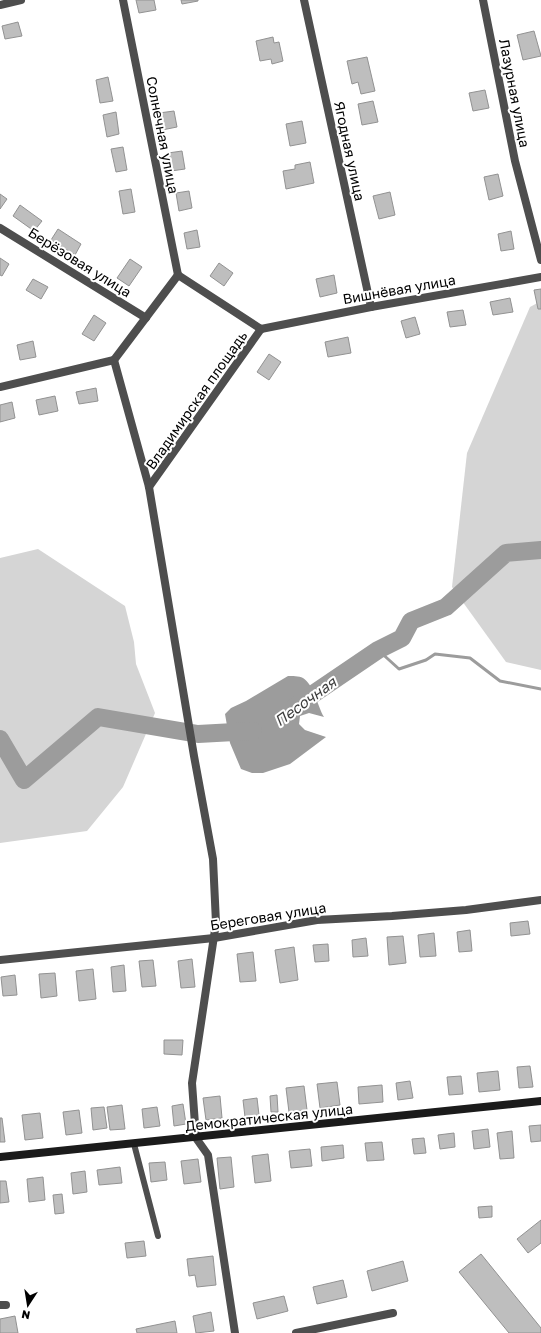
<svg xmlns="http://www.w3.org/2000/svg" width="541" height="1333" viewBox="0 0 541 1333" font-family="'Golos Text',sans-serif">
  <style>
    .green { fill: #d5d5d5 }
    .water { fill: #9c9c9c }
    .lines { fill: none; stroke-linecap: round; stroke-linejoin: round }
    .stream { stroke: #9c9c9c; stroke-width: 3 }
    .river { stroke: #9c9c9c; stroke-width: 18 }
    .building { fill: #bebebe; stroke: #929292 }
    .lane { stroke: #4e4e4e; stroke-width: 6 }
    .street { stroke: #4e4e4e; stroke-width: 8 }
    .secondary { stroke: #1b1b1b; stroke-width: 8 }
    .labels { text-anchor: middle; dominant-baseline: central; stroke-width: 4; stroke-linejoin: round; paint-order: stroke }
    .street-label { font-size: 14px; fill: #000; stroke: #fff }
    .water-label { font-size: 15px; font-style: italic; fill: #3d3d3d; stroke: #fff }
  </style>
  <rect width="100%" height="100%" fill="#fff"/>
  <g class="green">
    <path d="M 541,301 L 541,670 L 506,662 L 452,587 L 467,453 L 530,307 Z"/>
    <path d="M 38,549 L 125,606 L 134,642 L 136,664 L 155,713 L 123,787 L 87,831 L 0,843 L 0,558 Z"/>
  </g>
  <path class="water" d="M 288,676 C 292,676 299,676 303,678 C 314,685 317,705 324,717 L 309,713 L 300,716 L 299,724 L 305,730 L 326,737 L 290,764 L 263,773 L 252,773 L 241,769 L 230,743 L 225,714 L 231,708 L 246,701 Z"/>
  <g class="lines">
    <path class="stream" d="M 378,650 L 399,669 L 426,660 L 435,654 L 470,658 L 500,681 L 541,689"/>
    <g class="river">
      <path d="M 294,707 L 378,650 L 402,638 L 411,621 L 446,607 L 506,553 L 541,550"/>
      <path d="M 0,739 L 24,780 L 98,717 L 198,734 L 253,731"/>
    </g>
  </g>
  <g class="building">
    <path d="M 136,0 L 154,0 L 156,10 L 139,13 Z"/>
    <path d="M 181,0 L 198,0 L 198,1 L 182,4 Z"/>
    <path d="M 18,22 L 22,36 L 5,39 L 2,26 Z"/>
    <path d="M 534,31 L 541,56 L 523,60 L 517,35 Z"/>
    <path d="M 273,37 L 274,43 L 279,42 L 283,61 L 272,64 L 271,59 L 260,61 L 256,41 Z"/>
    <path d="M 367,57 L 375,91 L 361,94 L 358,82 L 352,84 L 347,61 Z"/>
    <path d="M 108,77 L 113,101 L 100,103 L 96,80 Z"/>
    <path d="M 485,90 L 489,108 L 473,111 L 469,93 Z"/>
    <path d="M 373,101 L 378,122 L 362,125 L 358,104 Z"/>
    <path d="M 174,111 L 177,127 L 162,130 L 159,113 Z"/>
    <path d="M 116,112 L 119,134 L 107,137 L 103,115 Z"/>
    <path d="M 302,121 L 306,143 L 290,146 L 286,124 Z"/>
    <path d="M 123,147 L 127,170 L 116,172 L 111,149 Z"/>
    <path d="M 182,151 L 185,169 L 171,171 L 168,153 Z"/>
    <path d="M 310,162 L 314,183 L 286,189 L 283,171 L 295,169 L 295,165 Z"/>
    <path d="M 498,174 L 503,196 L 489,200 L 484,177 Z"/>
    <path d="M 131,189 L 135,212 L 123,214 L 119,191 Z"/>
    <path d="M 189,191 L 192,208 L 179,211 L 176,193 Z"/>
    <path d="M 390,192 L 395,215 L 379,219 L 373,196 Z"/>
    <path d="M 0,194 L 7,199 L 0,209 Z"/>
    <path d="M 20,205 L 42,221 L 34,231 L 13,216 Z"/>
    <path d="M 58,229 L 81,244 L 75,255 L 51,240 Z"/>
    <path d="M 197,230 L 200,247 L 187,249 L 184,233 Z"/>
    <path d="M 511,231 L 514,249 L 501,251 L 498,234 Z"/>
    <path d="M 0,258 L 9,264 L 2,276 L 0,275 Z"/>
    <path d="M 130,259 L 142,267 L 129,286 L 117,278 Z"/>
    <path d="M 219,263 L 233,273 L 224,286 L 210,276 Z"/>
    <path d="M 334,275 L 337,293 L 320,297 L 316,279 Z"/>
    <path d="M 33,279 L 48,287 L 41,299 L 26,290 Z"/>
    <path d="M 541,289 L 541,309 L 538,309 L 534,290 Z"/>
    <path d="M 510,298 L 513,312 L 493,315 L 490,302 Z"/>
    <path d="M 463,310 L 466,325 L 450,327 L 447,312 Z"/>
    <path d="M 94,315 L 106,323 L 94,341 L 82,334 Z"/>
    <path d="M 415,317 L 420,334 L 406,338 L 401,321 Z"/>
    <path d="M 348,337 L 351,353 L 328,357 L 325,342 Z"/>
    <path d="M 33,341 L 36,357 L 20,360 L 17,345 Z"/>
    <path d="M 269,354 L 281,362 L 269,380 L 257,372 Z"/>
    <path d="M 96,388 L 98,401 L 79,404 L 76,392 Z"/>
    <path d="M 55,396 L 58,411 L 39,415 L 36,400 Z"/>
    <path d="M 12,402 L 15,418 L 0,422 L 0,405 Z"/>
    <path d="M 528,921 L 530,934 L 511,936 L 510,923 Z"/>
    <path d="M 470,930 L 472,951 L 459,952 L 457,932 Z"/>
    <path d="M 434,933 L 436,956 L 420,957 L 418,935 Z"/>
    <path d="M 403,936 L 406,963 L 389,965 L 387,937 Z"/>
    <path d="M 366,938 L 368,956 L 353,957 L 352,940 Z"/>
    <path d="M 328,944 L 329,961 L 315,962 L 313,945 Z"/>
    <path d="M 294,947 L 298,980 L 280,983 L 275,950 Z"/>
    <path d="M 253,952 L 256,981 L 240,982 L 237,954 Z"/>
    <path d="M 192,959 L 195,987 L 181,988 L 178,961 Z"/>
    <path d="M 153,960 L 156,986 L 142,987 L 139,961 Z"/>
    <path d="M 124,965 L 126,991 L 113,992 L 111,967 Z"/>
    <path d="M 93,969 L 96,999 L 79,1001 L 76,971 Z"/>
    <path d="M 55,973 L 57,996 L 41,998 L 39,974 Z"/>
    <path d="M 15,975 L 17,995 L 3,996 L 1,977 Z"/>
    <path d="M 164,1040 L 183,1040 L 182,1055 L 164,1054 Z"/>
    <path d="M 530,1066 L 533,1087 L 519,1088 L 517,1067 Z"/>
    <path d="M 498,1071 L 500,1090 L 479,1092 L 477,1073 Z"/>
    <path d="M 461,1076 L 463,1094 L 449,1095 L 447,1077 Z"/>
    <path d="M 410,1081 L 413,1098 L 398,1100 L 396,1083 Z"/>
    <path d="M 337,1082 L 340,1105 L 320,1108 L 317,1084 Z"/>
    <path d="M 382,1085 L 383,1102 L 359,1104 L 358,1087 Z"/>
    <path d="M 304,1086 L 307,1110 L 289,1112 L 286,1088 Z"/>
    <path d="M 277,1095 L 278,1112 L 271,1112 L 270,1096 Z"/>
    <path d="M 220,1096 L 222,1118 L 206,1120 L 203,1098 Z"/>
    <path d="M 257,1098 L 259,1115 L 245,1117 L 243,1100 Z"/>
    <path d="M 183,1104 L 186,1124 L 174,1126 L 172,1106 Z"/>
    <path d="M 122,1105 L 125,1129 L 110,1130 L 107,1107 Z"/>
    <path d="M 104,1107 L 107,1128 L 93,1130 L 91,1108 Z"/>
    <path d="M 157,1107 L 160,1126 L 144,1128 L 142,1109 Z"/>
    <path d="M 79,1110 L 82,1133 L 66,1135 L 63,1112 Z"/>
    <path d="M 40,1113 L 43,1138 L 25,1140 L 22,1115 Z"/>
    <path d="M 0,1118 L 2,1118 L 5,1142 L 0,1142 Z"/>
    <path d="M 541,1125 L 541,1141 L 531,1142 L 529,1126 Z"/>
    <path d="M 488,1129 L 490,1147 L 474,1149 L 472,1131 Z"/>
    <path d="M 512,1131 L 514,1158 L 500,1159 L 497,1133 Z"/>
    <path d="M 454,1133 L 455,1147 L 440,1149 L 438,1135 Z"/>
    <path d="M 424,1138 L 426,1153 L 414,1154 L 412,1139 Z"/>
    <path d="M 382,1142 L 384,1160 L 367,1161 L 365,1143 Z"/>
    <path d="M 343,1145 L 344,1158 L 322,1161 L 321,1147 Z"/>
    <path d="M 310,1149 L 312,1166 L 291,1168 L 289,1151 Z"/>
    <path d="M 268,1154 L 271,1181 L 255,1183 L 252,1156 Z"/>
    <path d="M 231,1157 L 234,1187 L 220,1189 L 217,1158 Z"/>
    <path d="M 198,1159 L 201,1182 L 184,1184 L 181,1161 Z"/>
    <path d="M 165,1162 L 167,1180 L 151,1182 L 149,1163 Z"/>
    <path d="M 120,1167 L 122,1183 L 99,1185 L 97,1170 Z"/>
    <path d="M 85,1171 L 87,1192 L 73,1194 L 71,1173 Z"/>
    <path d="M 43,1177 L 45,1200 L 29,1202 L 27,1179 Z"/>
    <path d="M 0,1181 L 6,1181 L 9,1202 L 0,1203 Z"/>
    <path d="M 62,1194 L 64,1213 L 55,1214 L 53,1195 Z"/>
    <path d="M 492,1206 L 492,1217 L 479,1218 L 478,1207 Z"/>
    <path d="M 541,1220 L 541,1243 L 528,1253 L 517,1239 Z"/>
    <path d="M 144,1241 L 146,1256 L 127,1258 L 125,1243 Z"/>
    <path d="M 481,1254 L 541,1328 L 541,1333 L 509,1333 L 459,1272 Z"/>
    <path d="M 213,1256 L 216,1285 L 197,1287 L 195,1275 L 189,1276 L 187,1259 Z"/>
    <path d="M 403,1261 L 408,1281 L 372,1291 L 367,1271 Z"/>
    <path d="M 343,1280 L 347,1297 L 317,1304 L 313,1287 Z"/>
    <path d="M 284,1296 L 288,1311 L 257,1319 L 253,1303 Z"/>
    <path d="M 211,1312 L 214,1331 L 196,1333 L 193,1316 Z"/>
    <path d="M 15,1316 L 18,1333 L 0,1333 L 0,1319 Z"/>
    <path d="M 175,1321 L 177,1333 L 137,1333 L 136,1329 Z"/>
  </g>
  <g class="lines">
    <path class="lane" d="M 134,1144 L 158,1236"/>
    <g class="street">
      <path d="M 123,0 L 178,275"/>
      <path d="M 304,0 L 371,307"/>
      <path d="M 483,0 L 515,161 L 541,260"/>
      <path d="M 0,5 L 21,0"/>
      <path d="M 0,228 L 146,318"/>
      <path d="M 178,275 L 261,329"/>
      <path d="M 261,329 L 371,307 L 541,277"/>
      <path d="M 114,360 L 149,487 L 194,756 L 213,859 L 216,923 L 192,1083 L 196,1138 L 208,1155 L 235,1333"/>
      <path d="M 114,360 L 178,275"/>
      <path d="M 0,387 L 114,360"/>
      <path d="M 149,487 L 261,329"/>
      <path d="M 0,960 L 214,938 L 317,920 L 392,916 L 466,910 L 541,900"/>
      <path d="M 0,1305 L 6,1305"/>
      <path d="M 296,1333 L 393,1313"/>
    </g>
    <path class="secondary" d="M 0,1157 L 541,1101"/>
  </g>
  <g class="labels">
    <g class="street-label">
      <text transform="translate(515 93) rotate(79)">Лазурная улица</text>
      <text transform="translate(163 135) rotate(79)">Солнечная улица</text>
      <text transform="translate(350 151) rotate(78)">Ягодная улица</text>
      <text transform="translate(80 262) rotate(32)">Берёзовая улица</text>
      <text transform="translate(399 289) rotate(-10)">Вишнёвая улица</text>
      <text transform="translate(196 400) rotate(-55)">Владимирская площадь</text>
      <text transform="translate(268 916) rotate(-9)">Береговая улица</text>
      <text transform="translate(269 1117) rotate(-6)">Демократическая улица</text>
    </g>
    <g class="water-label">
      <text transform="translate(305 701) rotate(-36)">Песочная</text>
    </g>
  </g>
  <g transform="translate(28 1305) rotate(192)" stroke="#ffffff" stroke-width="3" paint-order="stroke">
  <path d="M0-3L7 15L0 10L-7 15Z" fill="#000000"/>
  <text y="-6" font-size="11" font-weight="bold" text-anchor="middle" fill="#000000">N</text>
  </g>
</svg>
